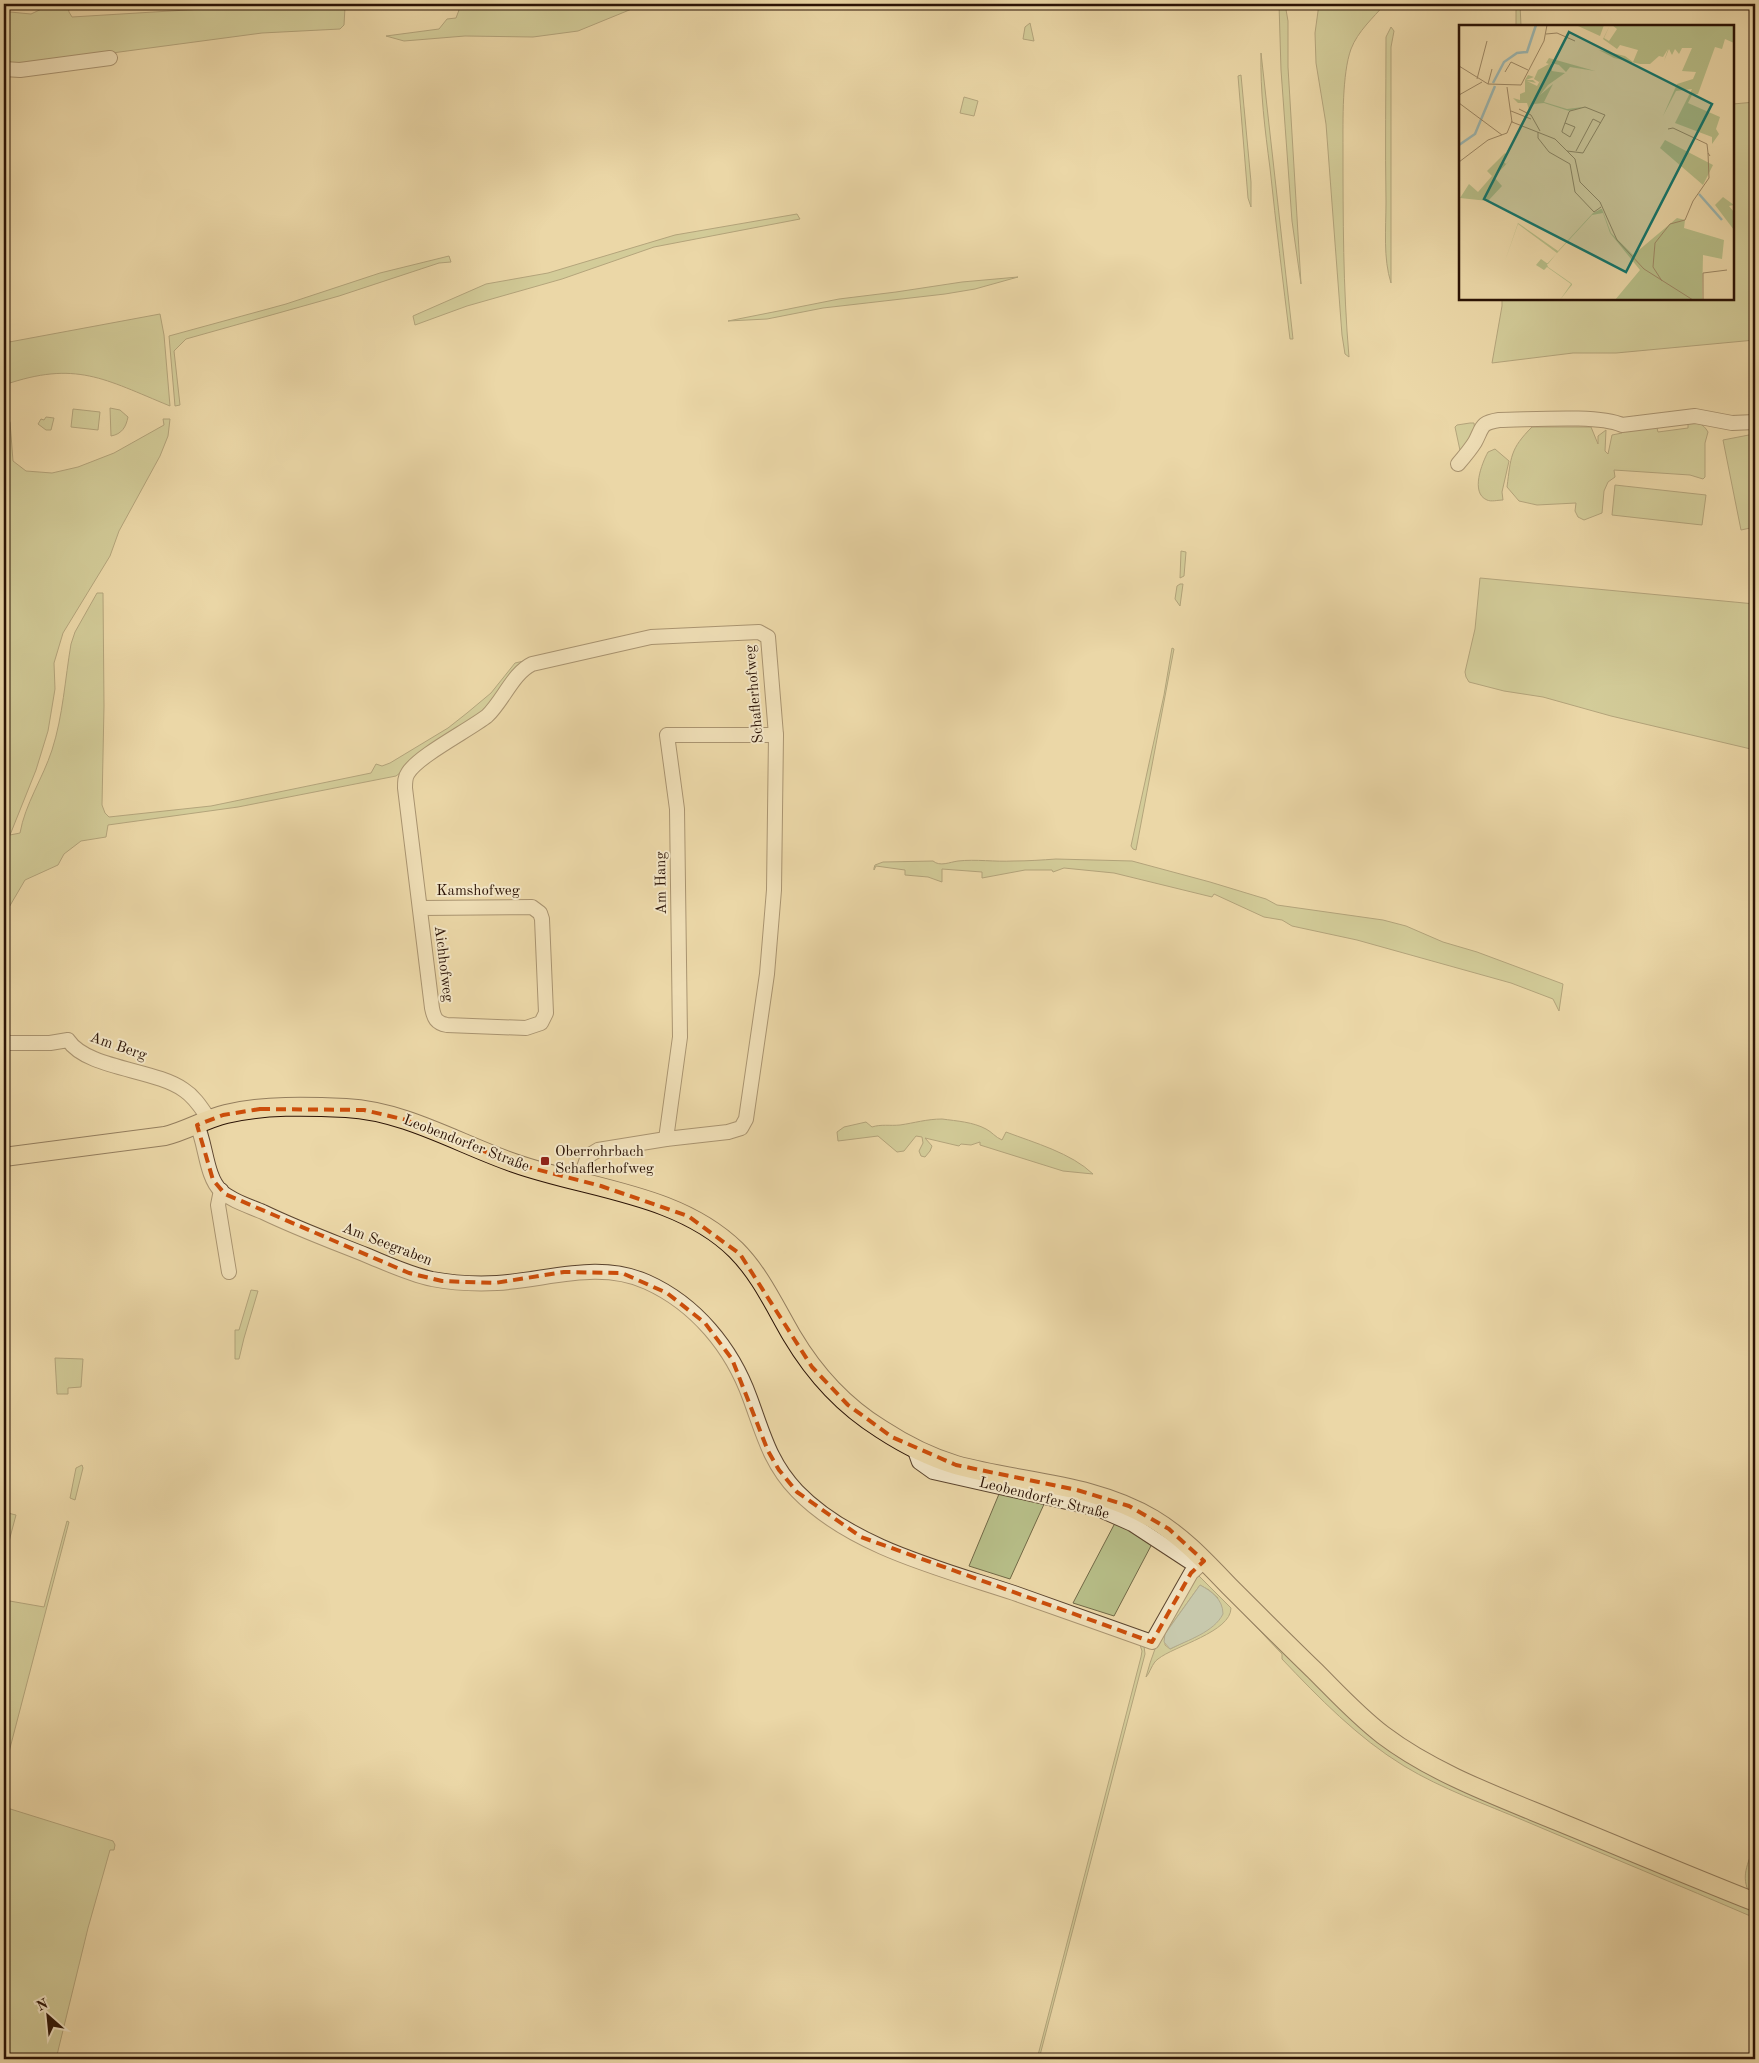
<svg xmlns="http://www.w3.org/2000/svg" width="1759" height="2063" viewBox="0 0 1759 2063" font-family="'Old Standard TT',serif">
  <style>
    .green { fill: #b7be88; stroke: #716846; fill-rule: evenodd }
    .water { fill: #9cb7b2; stroke: #6f756d }
    .lines { fill: none; stroke-linecap: round; stroke-linejoin: round }
    .minor-casing { stroke: #5b442e; stroke-width: 16 }
    .major-casing { stroke: #2b1305; stroke-width: 20 }
    .minor { stroke: #f2e5c6; stroke-width: 14 }
    .major { stroke: #ebd7a7; stroke-width: 18 }
    .marked { fill: none; stroke: #cc4e0b; stroke-width: 4; stroke-dasharray: 10 6; stroke-linejoin: round }
    .poi-dot { fill: #8f2418; stroke: #f2e5c6; stroke-width: 2 }
    .labels { text-anchor: middle; dominant-baseline: central; stroke-width: 4; stroke-linejoin: round; paint-order: stroke }
    .street-label { font-size: 15px; fill: #2b1305; stroke: #f2e5c6 }
    .poi-label { font-size: 15px; fill: #2b1305; stroke: #f2e5c6; text-anchor: start }
    .inset-river { fill: none; stroke: #9cb7b2; stroke-width: 2.5 }
    .inset-road { fill: none; stroke: #9e8966; stroke-width: 1 }
    .view { fill: #0f766e; fill-opacity: 0.15; stroke: #0f766e; stroke-width: 2.5 }
    .inset-edge { fill: none; stroke: #2b1305; stroke-width: 2.5 }
  </style>
  <rect width="100%" height="100%" fill="#ebd7a7"/>
  <filter id="stains"><feTurbulence type="fractalNoise" baseFrequency=".004" numOctaves="4"/><feColorMatrix values="0 0 0 0 .2 0 0 0 0 .09 0 0 0 0 .02 0 0 0 .5 -.17"/></filter>
  <radialGradient id="worn" r=".72"><stop offset=".6" stop-color="#630" stop-opacity="0"/><stop offset="1" stop-color="#630" stop-opacity=".3"/></radialGradient>
  <g class="green">
    <path d="M 52,4 L 68,4 L 69,12 L 72,17 L 285,4 L 345,4 L 345,7 L 344,25 L 340,29 L 262,33 L 22,65 L 4,65 L 4,22 L 10,12 L 31,14 Z"/>
    <path d="M 463,4 L 488,5 L 496,4 L 644,4 L 578,31 L 533,37 L 465,36 L 404,41 L 386,36 L 439,29 L 447,19 L 456,18 L 459,10 L 448,5 Z"/>
    <path d="M 1279,4 L 1285,4 L 1288,21 L 1288,67 L 1301,284 L 1292,221 L 1281,70 Z"/>
    <path d="M 1319,4 L 1385,4 C 1373,18 1358,31 1351,49 C 1342,74 1343,121 1343,148 C 1343,217 1343,288 1349,357 L 1345,354 L 1342,335 L 1326,124 L 1316,63 L 1315,33 Z"/>
    <path d="M 1516,4 L 1520,4 L 1521,26 L 1516,26 Z"/>
    <path d="M 1030,23 L 1034,41 L 1023,39 L 1025,27 Z"/>
    <path d="M 1391,27 L 1394,31 L 1391,47 L 1391,283 C 1383,258 1386,229 1386,202 C 1385,147 1386,92 1386,37 Z"/>
    <path d="M 1261,53 L 1293,339 L 1290,339 C 1283,282 1276,225 1270,168 C 1265,130 1260,91 1261,53 Z"/>
    <path d="M 1241,75 L 1251,182 L 1251,207 L 1248,198 L 1238,76 Z"/>
    <path d="M 964,97 L 978,101 L 974,116 L 960,113 Z"/>
    <path d="M 1755,102 L 1755,340 L 1616,353 L 1573,353 L 1492,363 L 1502,306 L 1502,299 L 1733,299 L 1733,104 Z"/>
    <path d="M 797,214 L 800,219 L 654,247 L 562,279 L 467,306 L 415,325 L 413,316 L 486,284 L 548,273 L 675,235 Z"/>
    <path d="M 449,256 L 451,262 L 439,263 L 339,296 L 186,339 L 174,351 L 180,405 L 175,406 L 169,336 L 286,304 L 380,273 Z"/>
    <path d="M 1018,277 L 975,289 L 945,294 L 823,308 L 767,319 L 728,321 L 839,299 L 896,292 L 962,282 Z"/>
    <path d="M 160,314 L 164,335 L 170,406 C 104,379 76,360 4,385 L 4,343 Z"/>
    <path d="M 110,408 L 120,410 L 128,417 C 126,427 122,434 111,436 Z"/>
    <path d="M 73,409 L 100,412 L 98,430 L 71,427 Z"/>
    <path d="M 4,414 L 10,422 L 13,461 L 26,471 L 52,473 L 78,467 L 114,453 L 164,425 L 163,419 L 170,419 L 168,436 L 160,456 L 119,531 L 110,556 L 63,633 L 54,663 L 55,689 L 48,731 L 36,770 L 10,835 L 20,833 C 25,804 43,778 52,750 C 63,716 65,679 71,644 L 75,632 L 97,593 L 103,593 L 104,706 L 102,805 L 105,813 L 109,817 L 211,806 L 371,773 L 376,764 L 382,766 L 390,763 L 448,728 L 467,713 L 491,693 L 515,663 L 609,642 L 530,662 L 497,700 L 396,776 L 238,807 L 108,825 L 106,837 L 81,841 L 64,854 L 58,865 L 25,880 L 8,909 L 4,937 Z"/>
    <path d="M 46,417 L 54,418 L 51,430 L 46,430 L 38,424 L 41,419 L 44,420 Z"/>
    <path d="M 1688,422 C 1697,422 1703,423 1708,432 L 1705,443 L 1705,477 L 1703,479 L 1690,475 L 1614,470 L 1615,477 L 1608,482 L 1604,491 L 1602,513 L 1584,520 L 1578,517 L 1575,511 L 1576,503 L 1537,505 L 1519,501 L 1507,487 C 1511,457 1510,449 1532,427 L 1591,427 L 1598,444 L 1598,436 L 1606,430 L 1605,451 L 1608,454 L 1612,435 L 1622,433 L 1623,429 L 1662,427 L 1657,428 L 1658,432 L 1688,428 Z"/>
    <path d="M 1470,423 L 1474,423 L 1475,431 L 1461,455 L 1455,427 L 1457,425 Z"/>
    <path d="M 1754,434 L 1755,442 L 1755,527 L 1741,530 L 1723,440 Z"/>
    <path d="M 1495,449 L 1509,461 L 1502,492 L 1503,500 C 1498,500 1491,502 1487,500 C 1470,493 1482,463 1488,452 Z"/>
    <path d="M 1615,485 L 1706,495 L 1702,525 L 1612,515 Z"/>
    <path d="M 1181,551 L 1186,552 L 1184,576 L 1180,578 Z"/>
    <path d="M 1480,578 L 1755,604 L 1755,750 L 1611,716 L 1543,697 L 1504,691 L 1469,682 L 1466,677 L 1465,672 L 1475,629 Z"/>
    <path d="M 1180,584 L 1183,584 L 1180,606 L 1175,599 L 1177,586 Z"/>
    <path d="M 1172,648 L 1174,649 L 1173,654 L 1136,850 L 1133,849 L 1131,846 L 1164,695 Z"/>
    <path d="M 1056,859 L 1132,861 L 1210,882 L 1266,899 L 1277,905 L 1383,920 L 1406,926 L 1443,942 L 1477,952 L 1563,984 L 1559,1011 L 1553,999 L 1511,983 L 1357,940 L 1292,926 L 1282,920 L 1264,917 L 1214,894 L 1212,897 L 1114,873 L 1064,868 L 1053,872 L 1052,870 L 1025,870 L 982,878 L 982,872 L 942,869 L 942,882 L 928,877 L 905,875 L 905,870 L 876,866 L 874,870 L 874,868 L 875,865 L 883,862 L 933,861 C 940,867 950,862 958,861 C 976,859 995,862 1013,861 C 1028,861 1042,860 1056,859 Z"/>
    <path d="M 942,1119 C 957,1121 973,1122 986,1129 C 992,1132 995,1137 1002,1140 L 1006,1132 C 1035,1143 1071,1153 1093,1174 L 1063,1171 L 980,1145 L 980,1142 L 971,1145 L 961,1144 L 959,1146 L 925,1138 L 932,1146 L 930,1151 L 925,1157 L 921,1156 L 919,1151 L 923,1143 L 922,1137 L 916,1136 L 904,1151 L 897,1152 L 878,1136 L 838,1141 L 837,1132 L 844,1127 L 866,1122 L 872,1127 C 881,1124 890,1126 900,1125 C 914,1123 927,1119 942,1119 Z"/>
    <path d="M 251,1290 L 258,1291 L 244,1338 L 239,1359 L 235,1359 L 235,1330 L 239,1330 Z"/>
    <path d="M 55,1358 L 83,1359 L 81,1387 L 68,1388 L 68,1394 L 57,1394 Z"/>
    <path d="M 82,1465 L 83,1468 L 75,1500 L 70,1498 L 76,1468 Z"/>
    <path d="M 999,1494 L 1045,1502 L 1010,1579 L 969,1566 Z"/>
    <path d="M 4,1512 L 16,1515 L 4,1560 Z"/>
    <path d="M 67,1521 L 69,1522 L 4,1771 L 4,1600 L 44,1607 Z"/>
    <path d="M 1115,1523 L 1153,1542 L 1114,1616 L 1073,1603 Z"/>
    <path d="M 1198,1575 L 1231,1608 C 1231,1632 1174,1646 1158,1659 C 1152,1663 1150,1673 1146,1677 C 1156,1639 1173,1606 1198,1575 ZM 1200,1585 L 1209,1590 L 1218,1598 L 1197,1636 L 1170,1649 L 1165,1645 L 1165,1634 L 1169,1628 Z"/>
    <path d="M 1222,1591 L 1377,1737 L 1755,1908 L 1755,1918 C 1679,1885 1600,1853 1525,1821 C 1485,1804 1442,1789 1404,1766 C 1358,1738 1319,1698 1282,1659 L 1282,1654 Z"/>
    <path d="M 1139,1642 L 1144,1646 L 1145,1654 L 1039,2059 L 1037,2059 L 1141,1657 L 1142,1651 Z"/>
    <path d="M 4,1807 L 113,1841 L 115,1845 L 114,1850 L 110,1850 L 88,1928 L 56,2059 L 4,2059 Z"/>
    <path d="M 1755,1845 L 1755,1893 L 1748,1890 C 1741,1875 1749,1860 1755,1845 Z"/>
  </g>
  <path class="water" d="M 1200,1585 C 1211,1591 1223,1599 1223,1614 C 1214,1632 1188,1640 1170,1649 L 1164,1642 L 1165,1634 Z"/>
  <g class="lines">
    <defs>
      <g id="minor">
        <path d="M 4,69 L 20,70 L 110,58"/>
        <path d="M 1458,464 C 1464,457 1470,450 1475,442 C 1483,427 1480,423 1499,420 C 1528,420 1598,414 1622,425 L 1695,416 L 1732,423 L 1755,422"/>
        <path d="M 420,908 L 532,907 L 540,913 L 542,919 L 546,1013 L 541,1023 L 526,1028 L 447,1025 C 436,1023 434,1018 432,1008 L 405,788 C 405,782 405,777 408,773 C 418,756 469,730 487,716 C 503,701 513,673 532,664 L 651,637 L 759,632 L 768,637 L 776,735 L 774,890 L 767,974 L 746,1119 L 741,1128 L 728,1132 L 666,1139 L 598,1150 L 588,1156 L 579,1182"/>
        <path d="M 4,1043 L 50,1043 L 68,1040 C 87,1069 155,1069 184,1090 C 195,1097 202,1109 209,1119"/>
        <path d="M 197,1125 C 206,1144 206,1177 221,1191 C 232,1201 249,1206 263,1212 C 296,1228 331,1241 366,1255 C 388,1264 409,1274 432,1279 C 453,1283 476,1284 497,1283 C 548,1280 598,1260 647,1282 C 696,1304 732,1348 750,1398 C 763,1433 770,1463 797,1491 C 851,1547 942,1569 1014,1593 C 1060,1609 1106,1626 1152,1642 L 1191,1573 L 1204,1561"/>
        <path d="M 666,1139 L 680,1037 L 677,809 L 667,735 L 776,735"/>
        <path d="M 221,1190 L 218,1205 L 229,1272"/>
        <path d="M 914,1448 L 919,1462 L 933,1472 L 1098,1509 L 1132,1524 L 1190,1562 L 1204,1561"/>
      </g>
      <path id="major" d="M 4,1157 L 165,1136 C 186,1131 205,1119 226,1114 C 264,1105 307,1106 346,1108 C 405,1111 459,1144 514,1163 C 587,1189 678,1193 736,1250 C 760,1274 775,1307 792,1336 C 814,1373 844,1406 881,1429 C 904,1444 929,1457 956,1465 C 1021,1483 1093,1483 1153,1519 C 1183,1537 1205,1561 1229,1586 C 1258,1615 1286,1643 1315,1671 C 1337,1693 1358,1716 1383,1735 C 1433,1773 1499,1797 1557,1821 C 1623,1848 1689,1876 1755,1902"/>
    </defs>
    <use href="#minor" class="minor-casing"/>
    <use href="#major" class="major-casing"/>
    <use href="#minor" class="minor"/>
    <use href="#major" class="major"/>
  </g>
  <path d="M0 0H1759V2063H0ZM 260,1109 L 364,1110 L 406,1120 L 516,1164 L 601,1186 L 688,1216 L 740,1254 L 812,1367 L 848,1405 L 892,1437 L 956,1465 L 1077,1490 L 1129,1506 L 1169,1529 L 1204,1561 L 1191,1573 L 1152,1642 L 861,1537 L 797,1492 L 779,1470 L 768,1451 L 732,1359 L 705,1323 L 667,1293 L 622,1273 L 564,1272 L 495,1283 L 442,1281 L 409,1273 L 225,1194 L 213,1180 L 197,1125 L 223,1115 Z" fill="#ebd7a7" fill-opacity=".55" fill-rule="evenodd"/>
  <path class="marked" d="M 260,1109 L 364,1110 L 406,1120 L 516,1164 L 601,1186 L 688,1216 L 740,1254 L 812,1367 L 848,1405 L 892,1437 L 956,1465 L 1077,1490 L 1129,1506 L 1169,1529 L 1204,1561 L 1191,1573 L 1152,1642 L 861,1537 L 797,1492 L 779,1470 L 768,1451 L 732,1359 L 705,1323 L 667,1293 L 622,1273 L 564,1272 L 495,1283 L 442,1281 L 409,1273 L 225,1194 L 213,1180 L 197,1125 L 223,1115 Z"/>
  <rect class="poi-dot" x="540" y="1156" width="10" height="10" rx="2.5"/>
  <g class="labels">
    <g class="street-label">
      <text transform="translate(755 694) rotate(-95)">Schaflerhofweg</text>
      <text transform="translate(662 883) rotate(-91)">Am Hang</text>
      <text x="478" y="891">Kamshofweg</text>
      <text transform="translate(443 964) rotate(83)">Aichhofweg</text>
      <text transform="translate(118 1047) rotate(19)">Am Berg</text>
      <text transform="translate(466 1144) rotate(21)">Leobendorfer Straße</text>
      <text transform="translate(387 1245) rotate(21)">Am Seegraben</text>
      <text transform="translate(1044 1499) rotate(14)">Leobendorfer Straße</text>
    </g>
    <g class="poi-label">
      <text x="555" y="1152">Oberrohrbach<tspan x="555" dy="17">Schaflerhofweg</tspan></text>
    </g>
  </g>
  <g transform="translate(1459 25)">
    <rect width="275" height="275" fill="#ebd7a7"/>
    <path d="M 145,0 L 141,11 L 119,1 L 123,1 ZM 151,0 L 145,13 L 150,16 L 158,4 L 153,0 L 275,0 L 275,18 L 266,14 L 263,24 L 256,22 L 239,69 L 233,70 L 229,78 L 261,92 L 257,104 L 260,109 L 253,119 L 253,112 L 216,98 L 233,64 L 217,66 L 204,91 L 218,59 L 234,54 L 237,47 L 223,46 L 233,23 L 223,23 L 220,29 L 216,24 L 213,30 L 210,24 L 205,36 L 209,24 L 204,32 L 200,31 L 191,39 L 181,39 L 155,33 L 140,25 L 166,31 L 174,37 L 179,25 L 161,20 L 158,24 L 144,14 ZM 90,33 L 136,46 L 111,42 L 107,47 L 100,40 L 92,38 L 93,46 L 106,48 L 89,60 L 81,70 L 94,59 L 85,77 L 108,84 L 124,82 L 133,84 L 125,82 L 110,86 L 85,78 L 75,79 L 70,85 L 68,78 L 59,78 L 54,73 L 61,75 L 61,69 L 66,67 L 66,55 L 69,50 L 75,52 L 67,55 L 74,55 L 77,58 L 68,56 L 78,61 L 82,54 L 80,57 L 75,54 L 79,45 L 90,39 L 87,38 ZM 206,115 L 254,140 L 244,160 L 201,123 ZM 46,128 L 48,130 L 44,136 L 47,139 L 53,133 L 35,152 L 43,161 L 29,176 L 1,173 L 10,159 L 19,167 L 33,151 L 28,146 ZM 264,172 L 275,180 L 270,181 L 275,187 L 275,205 L 256,180 ZM 142,184 L 143,184 L 152,208 L 174,230 L 218,193 L 226,195 L 225,203 L 265,215 L 263,234 L 244,230 L 243,275 L 156,275 L 181,245 L 151,208 L 144,188 L 133,190 L 88,239 L 89,242 L 112,258 L 113,259 L 113,260 L 112,261 L 101,275 L 112,259 L 88,242 L 85,245 L 77,240 L 82,234 L 89,239 L 98,228 L 59,199 L 46,236 L 59,198 L 99,226 L 134,188 Z" fill="#b7be88"/>
    <path class="inset-river" d="M 34,58 L 45,37 L 58,28 L 68,27 L 77,0M 0,120 L 16,109 L 36,61M 240,169 L 263,195"/>
    <path class="inset-road" d="M 87,9 L 98,8 L 116,16M 0,41 L 29,59 L 62,60 L 85,16 L 88,0M 46,47 L 52,37 L 69,45M 18,54 L 28,16M 29,59 L 33,44M 48,62 L 53,97 L 96,114 L 116,134 L 121,157 L 141,177 L 158,215 L 185,244 L 234,275M 0,70 L 23,57M 0,78 L 43,110M 60,84 L 72,90 L 81,106M 52,86 L 72,94M 106,98 L 116,102 L 111,112 L 103,107 L 103,106 L 110,87 L 111,86 L 126,82 L 146,90 L 124,128 L 108,126M 209,104 L 214,103 L 248,119 L 249,128M 79,107 L 79,113 L 90,127 L 111,139 L 116,167 L 135,187 L 142,182M 117,126 L 134,94 L 142,98M 0,137 L 29,115 L 48,108 L 53,96M 203,256 L 194,242 L 196,218 L 211,199 L 226,195 L 234,176 L 250,153 L 249,128 L 251,131M 244,275 L 244,248 L 268,245"/>
    <path class="view" d="M 110,7 L 253,79 L 167,247 L 25,174 Z"/>
    <rect width="275" height="275" class="inset-edge"/>
  </g>
  <rect width="1759" height="2063" fill="none" stroke="#ebd7a7" stroke-width="20"/>
  <rect x="5" y="5" width="1749" height="2053" fill="none" stroke="#2b1305" stroke-width="2.5"/>
  <rect x="10" y="10" width="1739" height="2043" fill="none" stroke="#2b1305"/>
  <g transform="translate(48 2016) rotate(333)" stroke="#f2e5c6" stroke-width="4" paint-order="stroke">
  <path d="M0-4L9 19L0 12L-9 19Z" fill="#2b1305"/>
  <text y="-8" font-size="14" font-weight="bold" text-anchor="middle" fill="#2b1305">N</text>
  </g>
  <rect width="100%" height="100%" filter="url(#stains)"/>
  <rect width="100%" height="100%" fill="url(#worn)"/>
</svg>
